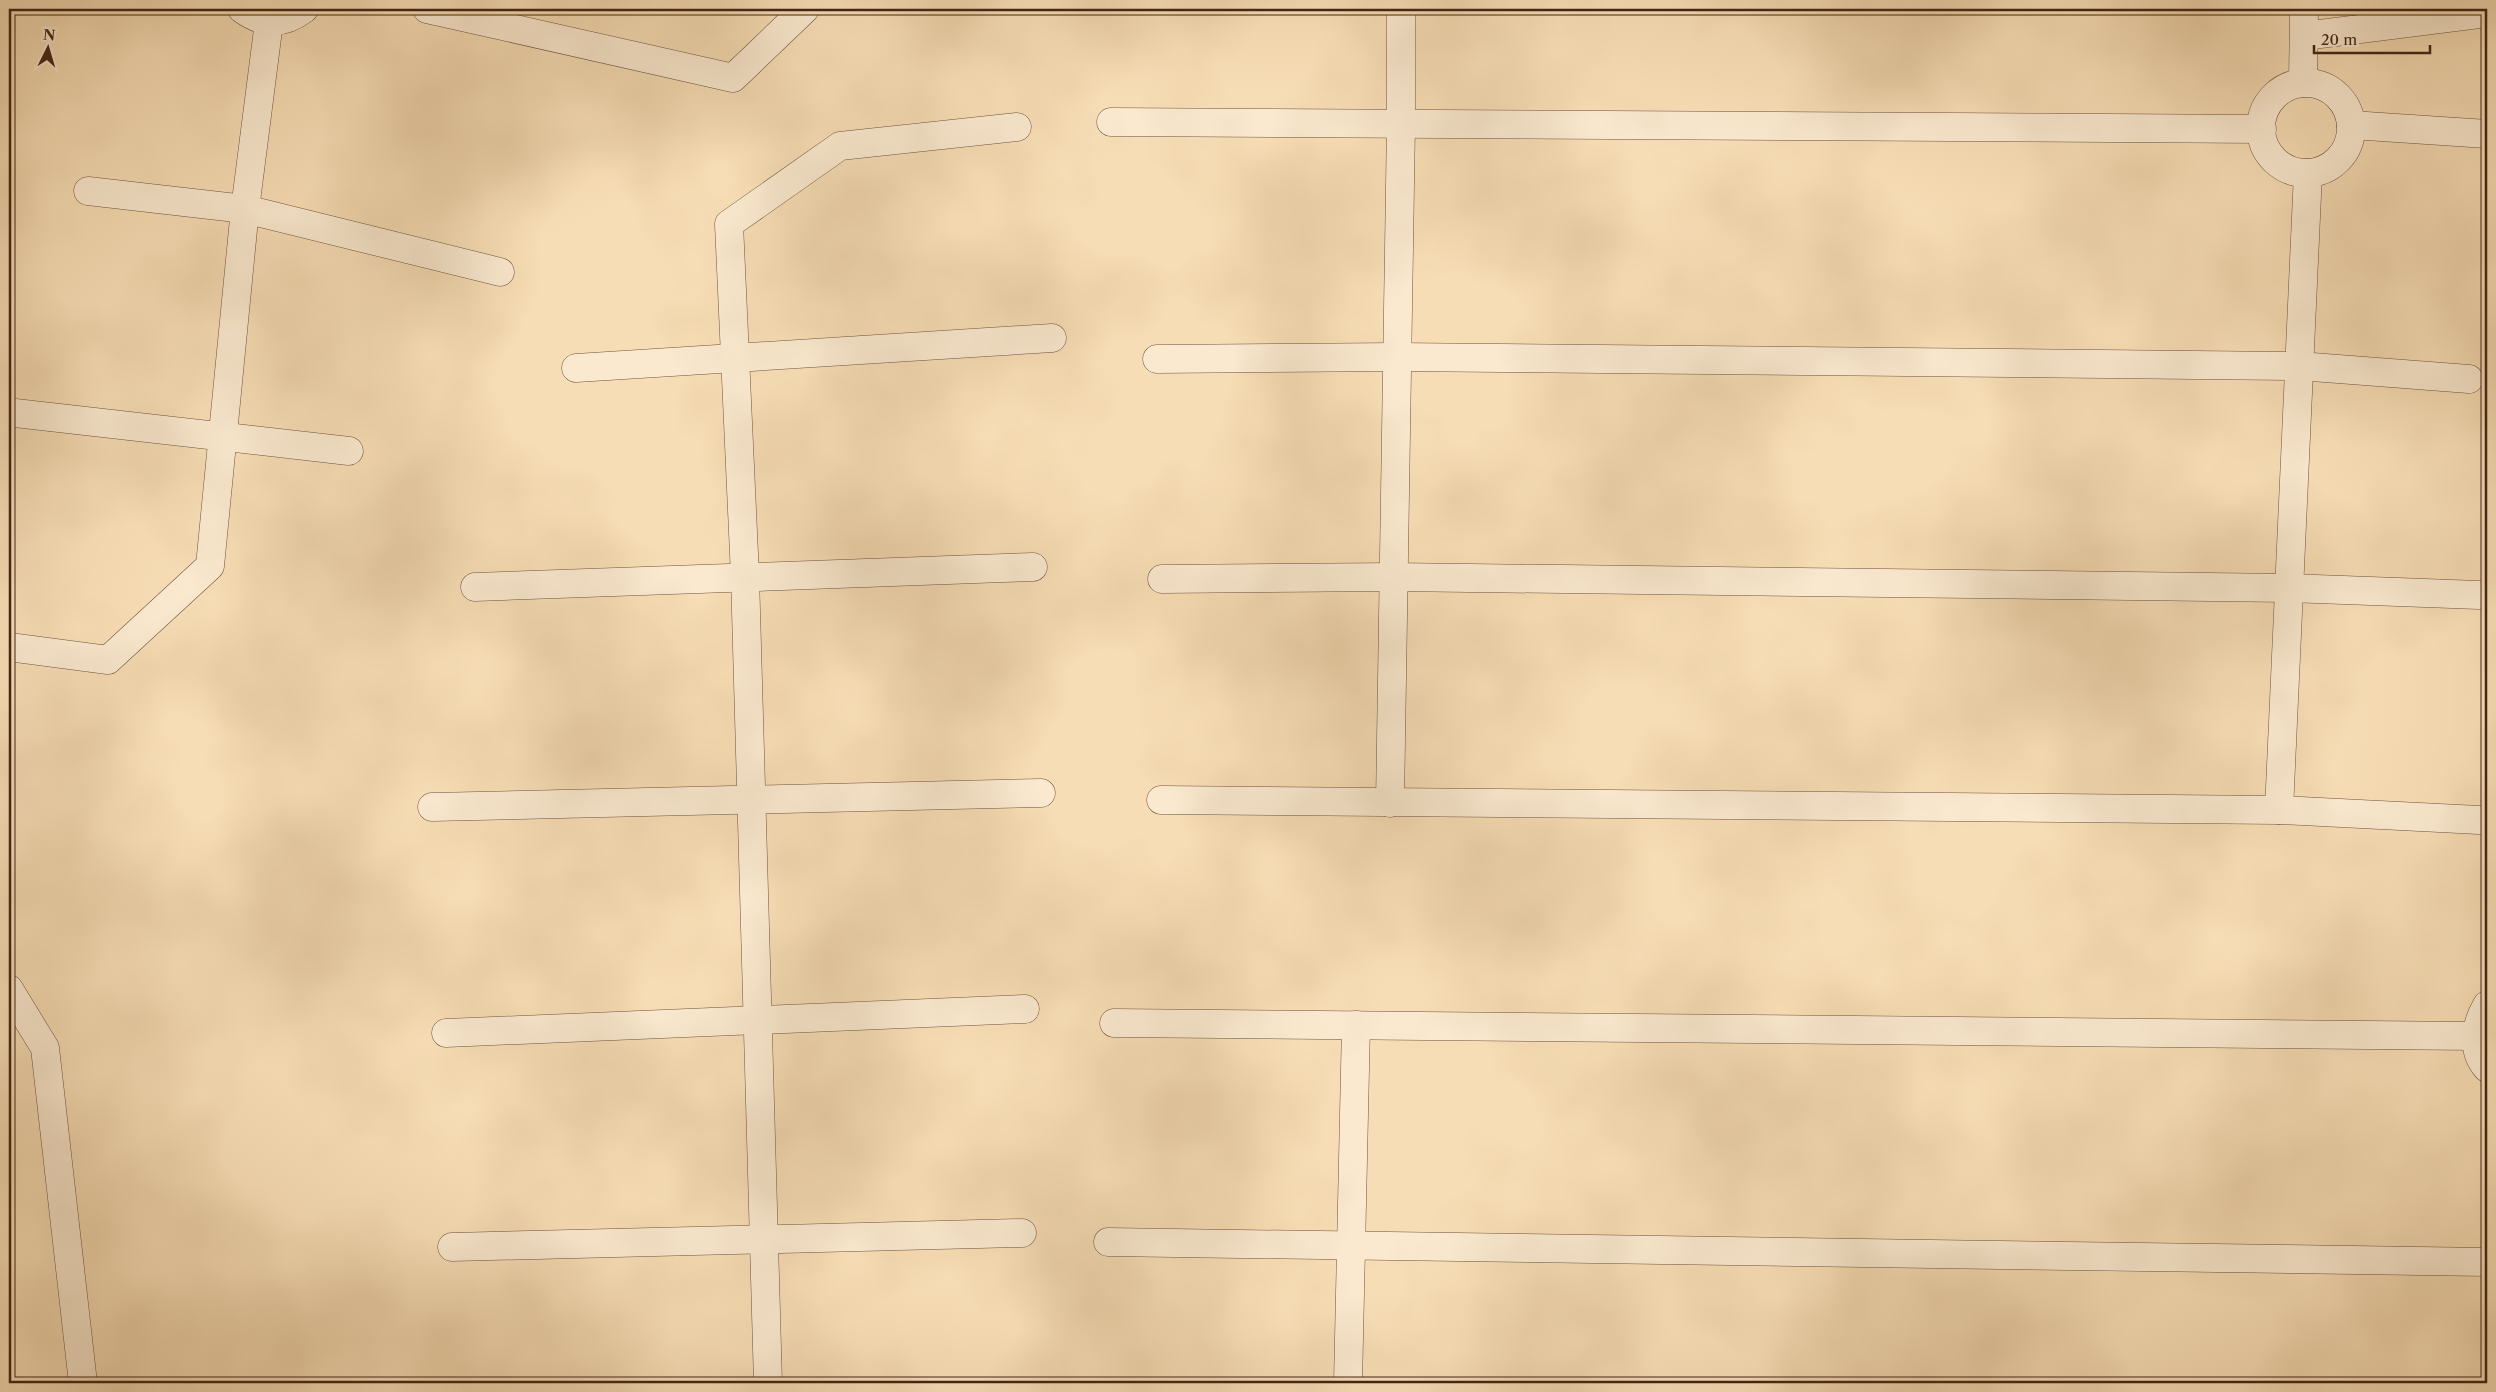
<svg xmlns="http://www.w3.org/2000/svg" width="2496" height="1392" viewBox="0 0 2496 1392" font-family="'Libre Caslon Text',serif">
  <style>
    .lines { fill: none; stroke-linecap: round; stroke-linejoin: round }
    .street-casing { stroke: #6f533e; stroke-width: 29 }
    .street { stroke: #fae9cf; stroke-width: 28 }
  </style>
  <rect width="100%" height="100%" fill="#f7ddb5"/>
  <filter id="stains"><feTurbulence type="fractalNoise" baseFrequency=".004" numOctaves="4"/><feColorMatrix values="0 0 0 0 .2 0 0 0 0 .09 0 0 0 0 .02 0 0 0 .5 -.17"/></filter>
  <radialGradient id="worn" r=".72"><stop offset=".6" stop-color="#630" stop-opacity="0"/><stop offset="1" stop-color="#630" stop-opacity=".3"/></radialGradient>
  <g class="lines">
    <defs>
      <g id="street">
        <path d="M 242,9 C 264,25 283,25 304,9"/>
        <path d="M 427,9 L 733,78 L 805,9"/>
        <path d="M 2304,36 L 2487,13"/>
        <path d="M 2303,83 L 2304,9"/>
        <circle cx="2306" cy="128" r="45"/>
        <path d="M 1111,122 L 2262,129"/>
        <path d="M 2351,125 L 2487,134"/>
        <path d="M 88,191 L 245,209 L 500,272"/>
        <path d="M 1157,359 L 1397,357 L 2299,366 L 2469,379"/>
        <path d="M 576,368 L 1052,338"/>
        <path d="M 15,413 L 349,451"/>
        <path d="M 1162,579 L 1393,577 L 2289,588 L 2479,595"/>
        <path d="M 475,587 L 1033,567"/>
        <path d="M 9,647 L 108,660 L 210,566 L 245,209 L 269,22"/>
        <path d="M 1161,800 L 2279,810 L 2479,820"/>
        <path d="M 1390,803 L 1401,124 L 1401,9"/>
        <path d="M 432,807 L 1041,793"/>
        <path d="M 2279,810 L 2308,173"/>
        <path d="M 9,989 L 45,1048 L 83,1383"/>
        <path d="M 2487,1005 C 2475,1025 2471,1050 2487,1068"/>
        <path d="M 1114,1023 L 2476,1036"/>
        <path d="M 446,1033 L 1025,1009"/>
        <path d="M 1108,1242 L 2487,1262"/>
        <path d="M 452,1247 L 1022,1233"/>
        <path d="M 768,1383 L 745,576 L 729,224 L 840,146 L 1017,127"/>
        <path d="M 1348,1383 L 1356,1025"/>
      </g>
    </defs>
    <use href="#street" class="street-casing"/>
    <use href="#street" class="street"/>
  </g>
  <rect width="2496" height="1392" fill="none" stroke="#f7ddb5" stroke-width="30"/>
  <rect x="10" y="10" width="2476" height="1372" fill="none" stroke="#422517" stroke-width="2.5"/>
  <rect x="15" y="15" width="2466" height="1362" fill="none" stroke="#422517"/>
  <g transform="translate(48 48) rotate(5)" stroke="#fae9cf" stroke-width="4" paint-order="stroke">
  <path d="M0-4L9 19L0 12L-9 19Z" fill="#422517"/>
  <text y="-8" font-size="14" font-weight="bold" text-anchor="middle" fill="#422517">N</text>
  </g>
  <path d="M2314 45v8h116v-8" fill="none" stroke="#422517" stroke-width="2.5"/>
  <text x="2321" y="45" font-size="15" fill="#422517" stroke="#fae9cf" stroke-width="4" paint-order="stroke">20 m</text>
  <rect width="100%" height="100%" filter="url(#stains)"/>
  <rect width="100%" height="100%" fill="url(#worn)"/>
</svg>
